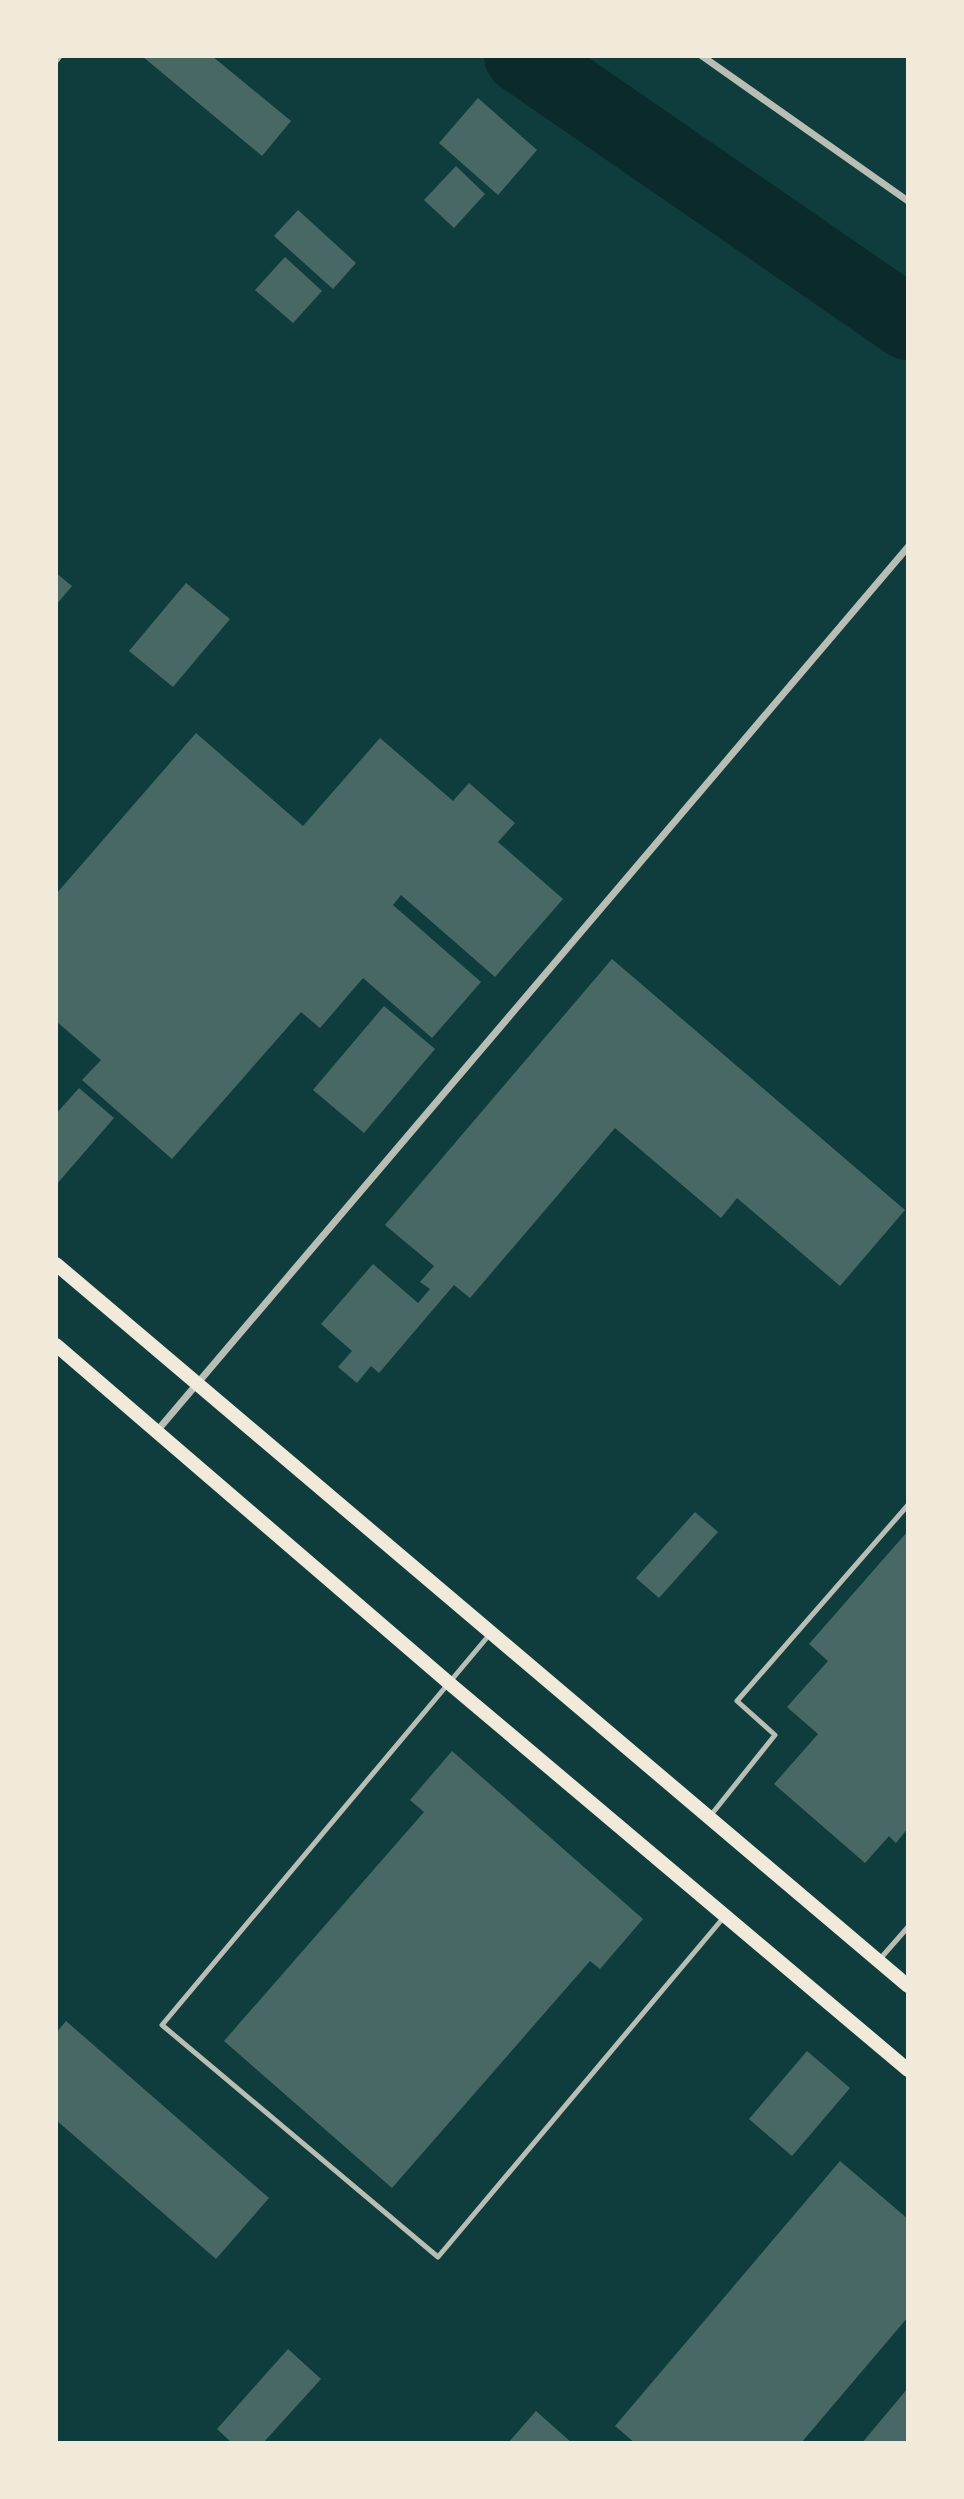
<svg xmlns="http://www.w3.org/2000/svg" width="964" height="2499" viewBox="0 0 964 2499" font-family="Signika,sans-serif">
  <style>
    .lines { fill: none; stroke-linecap: round; stroke-linejoin: round }
    .river { stroke: #0a2a2b; stroke-width: 74 }
    .building { fill: #486865 }
    .service { stroke: #b8beb3; stroke-width: 5 }
    .minor { stroke: #b8beb3; stroke-width: 7 }
    .secondary { stroke: #f1e9da; stroke-width: 14 }
  </style>
  <rect width="100%" height="100%" fill="#0f3d3e"/>
  <g class="lines">
    <path class="river" d="M 521,56 L 908,323"/>
  </g>
  <g class="building">
    <path d="M 142,56 L 212,56 L 291,121 L 262,156 Z"/>
    <path d="M 478,98 L 537,150 L 498,195 L 439,143 Z"/>
    <path d="M 456,166 L 485,194 L 454,228 L 424,200 Z"/>
    <path d="M 298,210 L 356,263 L 333,289 L 274,236 Z"/>
    <path d="M 285,257 L 322,291 L 293,323 L 255,290 Z"/>
    <path d="M 56,573 L 72,586 L 56,605 Z"/>
    <path d="M 186,583 L 230,619 L 173,687 L 129,651 Z"/>
    <path d="M 196,733 L 303,826 L 380,738 L 453,801 L 469,783 L 515,823 L 498,842 L 563,899 L 495,977 L 401,895 L 393,905 L 481,982 L 432,1038 L 363,978 L 320,1028 L 301,1012 L 172,1159 L 82,1080 L 101,1060 L 56,1021 L 56,894 Z"/>
    <path d="M 612,959 L 905,1210 L 840,1286 L 737,1198 L 721,1218 L 615,1128 L 470,1298 L 454,1285 L 379,1373 L 371,1366 L 357,1383 L 338,1367 L 352,1351 L 321,1324 L 373,1264 L 418,1303 L 430,1289 L 420,1282 L 434,1266 L 385,1225 Z"/>
    <path d="M 384,1006 L 435,1049 L 364,1133 L 313,1090 Z"/>
    <path d="M 79,1088 L 114,1118 L 56,1185 L 56,1114 Z"/>
    <path d="M 695,1512 L 718,1532 L 659,1598 L 636,1578 Z"/>
    <path d="M 908,1531 L 908,1828 L 896,1843 L 889,1836 L 865,1863 L 774,1784 L 818,1734 L 787,1707 L 828,1661 L 809,1644 Z"/>
    <path d="M 452,1751 L 643,1919 L 600,1969 L 590,1961 L 392,2188 L 224,2041 L 424,1812 L 410,1800 Z"/>
    <path d="M 66,2021 L 269,2198 L 216,2259 L 56,2120 L 56,2033 Z"/>
    <path d="M 807,2051 L 850,2088 L 792,2156 L 749,2119 Z"/>
    <path d="M 840,2161 L 908,2219 L 908,2317 L 801,2443 L 635,2443 L 615,2426 Z"/>
    <path d="M 288,2349 L 321,2379 L 263,2443 L 232,2443 L 217,2429 Z"/>
    <path d="M 908,2388 L 908,2443 L 862,2443 Z"/>
    <path d="M 536,2411 L 572,2443 L 508,2443 Z"/>
  </g>
  <g class="lines">
    <g class="service">
      <path d="M 490,1634 L 162,2025 L 438,2257 L 724,1917"/>
      <path d="M 711,1815 L 775,1735 L 737,1701 L 908,1505"/>
      <path d="M 880,1959 L 908,1927"/>
    </g>
    <g class="minor">
      <path d="M 702,56 L 908,201"/>
      <path d="M 56,60 L 59,56"/>
      <path d="M 157,1431 L 908,547"/>
    </g>
    <g class="secondary">
      <path d="M 56,1264 L 908,1986"/>
      <path d="M 56,1345 L 449,1683 L 908,2070"/>
    </g>
  </g>
  <rect width="964" height="2499" fill="none" stroke="#f1e9da" stroke-width="116"/>
</svg>
